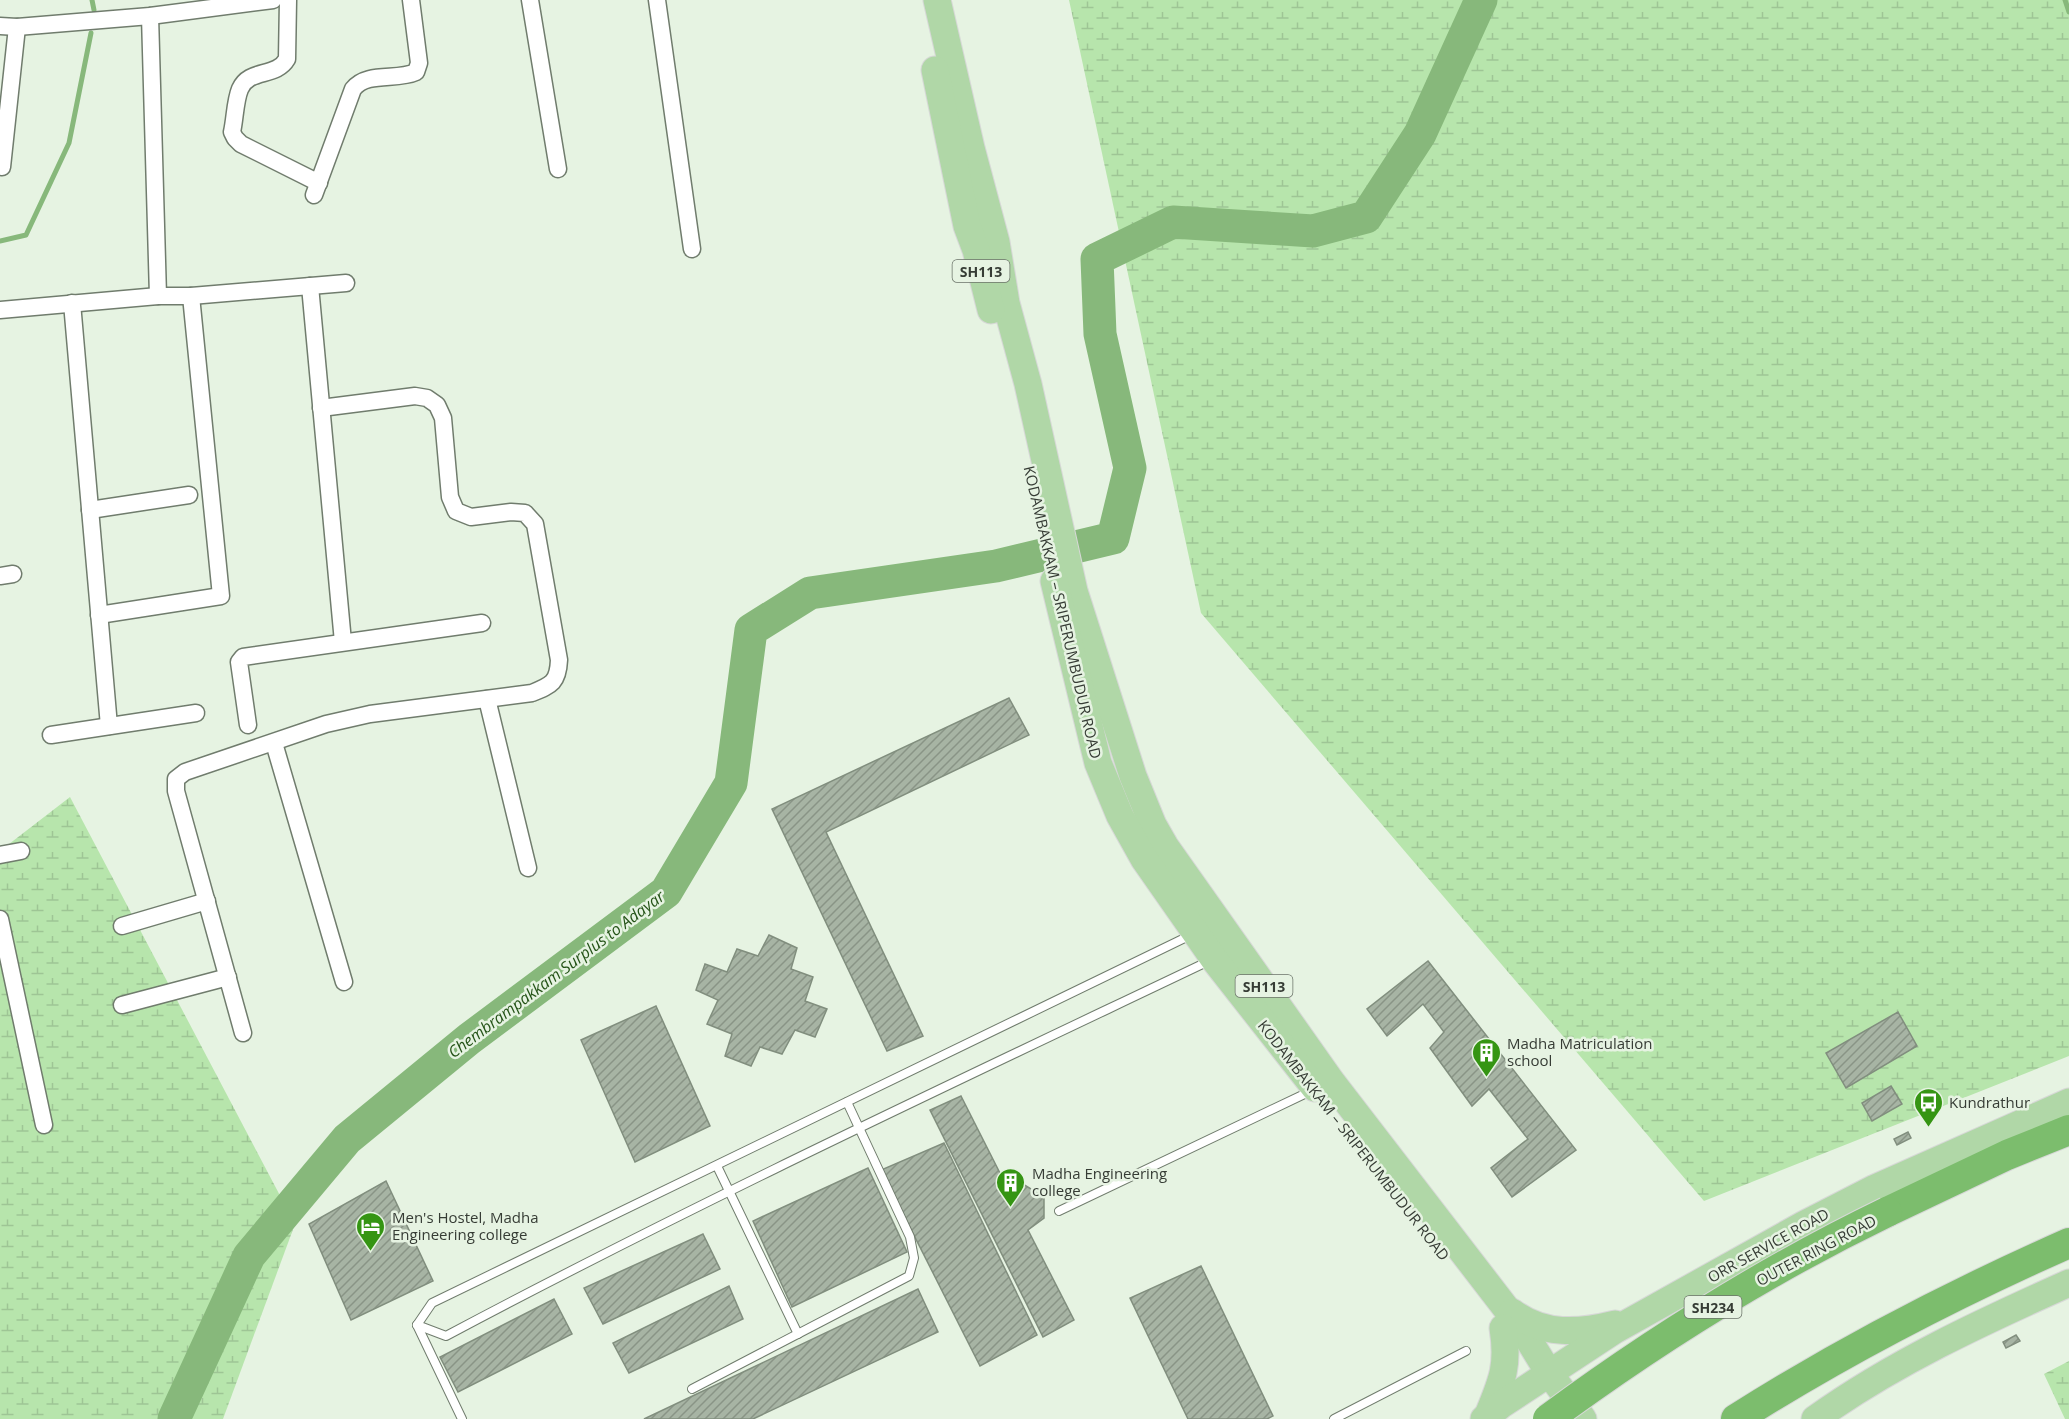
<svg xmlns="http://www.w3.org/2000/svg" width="2069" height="1419" viewBox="0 0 2069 1419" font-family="'Open Sans',sans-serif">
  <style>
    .wetland { fill: url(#wetland-marsh) }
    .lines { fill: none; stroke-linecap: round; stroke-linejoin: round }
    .stream { stroke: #87b87b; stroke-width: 5 }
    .river { stroke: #87b87b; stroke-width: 33 }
    .building { fill: url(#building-hatch); stroke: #818e7e; stroke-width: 1.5 }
    .lane-casing { stroke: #707c6d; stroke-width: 10 }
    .street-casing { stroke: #707c6d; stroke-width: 19 }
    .primary-casing { stroke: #d7d8d7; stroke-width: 29 }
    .highway-casing { stroke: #d7d8d7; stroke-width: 32 }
    .lane { stroke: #fff; stroke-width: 8 }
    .street { stroke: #fff; stroke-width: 16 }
    .primary { stroke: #b0d7a7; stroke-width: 27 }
    .highway { stroke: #7cbd6d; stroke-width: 30 }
    .highway-bridge-casing { stroke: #d7d8d7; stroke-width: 32; stroke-linecap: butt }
    .highway-bridge { stroke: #7cbd6d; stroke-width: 30 }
    .labels { text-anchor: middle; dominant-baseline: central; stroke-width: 5; stroke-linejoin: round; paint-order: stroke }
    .shield { fill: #e6f3e2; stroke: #6b7369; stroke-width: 1.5 }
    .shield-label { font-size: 14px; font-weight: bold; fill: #363c35 }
    .street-label { font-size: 15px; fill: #363c35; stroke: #e6f3e2 }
    .poi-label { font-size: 15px; fill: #363c35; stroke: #e6f3e2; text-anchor: start }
    .water-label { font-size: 16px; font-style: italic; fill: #245317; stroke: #e6f3e2 }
  </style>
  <defs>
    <pattern id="wetland-marsh" width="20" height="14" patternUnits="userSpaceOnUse" patternTransform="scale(1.5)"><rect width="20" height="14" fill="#b7e5ac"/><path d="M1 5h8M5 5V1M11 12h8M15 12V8" fill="none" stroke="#9ec595"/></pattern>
    <pattern id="building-hatch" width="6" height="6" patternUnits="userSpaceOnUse" patternTransform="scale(1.5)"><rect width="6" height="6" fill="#a7b4a4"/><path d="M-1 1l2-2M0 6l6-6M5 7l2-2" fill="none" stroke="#899486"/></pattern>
  </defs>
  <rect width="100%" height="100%" fill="#e6f3e2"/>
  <g class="wetland">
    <path d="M 1069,0 L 2069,0 L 2069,1056 L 1704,1201 L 1201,613 Z"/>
    <path d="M 70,797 L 295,1224 L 223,1419 L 0,1419 L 0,851 Z"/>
    <path d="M 2069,1361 L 2069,1419 L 2065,1419 L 2044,1374 Z"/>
  </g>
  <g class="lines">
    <g class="stream">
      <path d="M 92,0 L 94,10"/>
      <path d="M 2065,0 L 2069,12"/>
      <path d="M 0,241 L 26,235 L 69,143 L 91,33"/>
    </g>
    <path class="river" d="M 174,1419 L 249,1256 L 347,1139 L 469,1039 L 666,892 L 731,783 L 751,630 L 810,593 L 996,566 L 1113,538 L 1130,468 L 1100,334 L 1097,259 L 1173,222 L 1313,231 L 1366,217 L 1420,134 L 1481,0"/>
  </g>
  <g class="building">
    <path d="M 1009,698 L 1029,735 L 826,832 L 923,1036 L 887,1051 L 772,809 Z"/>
    <path d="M 769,935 L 797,948 L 791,969 L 813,977 L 805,1001 L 827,1009 L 815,1037 L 795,1030 L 782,1054 L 760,1047 L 751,1066 L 725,1056 L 732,1034 L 707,1024 L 718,1000 L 696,990 L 705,964 L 727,972 L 737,949 L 758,956 Z"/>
    <path d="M 1428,961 L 1576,1150 L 1512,1197 L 1491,1168 L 1528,1139 L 1489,1089 L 1472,1106 L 1430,1048 L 1444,1032 L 1423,1004 L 1387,1036 L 1367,1009 Z"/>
    <path d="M 656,1006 L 710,1126 L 635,1162 L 581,1040 Z"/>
    <path d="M 1898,1012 L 1917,1046 L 1846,1088 L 1826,1053 Z"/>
    <path d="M 1891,1086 L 1902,1104 L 1872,1121 L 1862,1103 Z"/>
    <path d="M 961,1096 L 1006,1185 L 1023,1184 L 1044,1197 L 1044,1218 L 1028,1230 L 1074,1320 L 1043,1337 L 930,1110 Z"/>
    <path d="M 1908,1132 L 1911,1138 L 1897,1145 L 1894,1139 Z"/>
    <path d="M 944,1143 L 1037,1335 L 980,1366 L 881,1170 Z"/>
    <path d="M 868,1168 L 907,1252 L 792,1307 L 753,1221 Z"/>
    <path d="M 386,1181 L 433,1281 L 351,1320 L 309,1224 Z"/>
    <path d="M 703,1234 L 720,1269 L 603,1324 L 584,1288 Z"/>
    <path d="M 1201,1266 L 1273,1416 L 1267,1419 L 1188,1419 L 1130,1298 Z"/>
    <path d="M 729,1286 L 743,1319 L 629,1373 L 613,1343 Z"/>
    <path d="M 918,1289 L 938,1332 L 753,1419 L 644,1419 Z"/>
    <path d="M 554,1299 L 572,1334 L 458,1392 L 440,1357 Z"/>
    <path d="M 2016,1335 L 2020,1341 L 2006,1348 L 2003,1342 Z"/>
  </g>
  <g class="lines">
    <defs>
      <g id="lane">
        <path d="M 717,1166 L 798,1334"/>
        <path d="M 1059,1211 L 1313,1090"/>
        <path d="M 417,1325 L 446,1336 C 696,1203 953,1083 1209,961"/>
        <path d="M 417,1325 L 432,1303 L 1193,934"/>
        <path d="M 417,1325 L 462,1419"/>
        <path d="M 692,1389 L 909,1276 L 914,1258 L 910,1237 L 847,1102"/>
        <path d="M 1334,1419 L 1466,1351"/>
      </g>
      <g id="street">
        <path d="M 288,0 L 287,59 C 276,78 249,68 240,89 C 235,101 235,119 232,132 L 235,138 L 241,144 L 319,183"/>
        <path d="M 530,0 L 558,169"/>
        <path d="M 657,0 L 692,249"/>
        <path d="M 150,16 L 158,296"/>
        <path d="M 0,26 L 17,27 L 150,16 L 273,0"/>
        <path d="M 2,167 L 17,27"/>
        <path d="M 314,195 L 353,89 C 367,71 397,81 416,72 L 419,63 L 411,0"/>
        <path d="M 310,286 L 343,642"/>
        <path d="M 72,303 L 109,726"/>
        <path d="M 0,310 L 158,296 L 191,296 L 346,283"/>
        <path d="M 90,510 L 189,495"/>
        <path d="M 0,576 L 13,574"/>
        <path d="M 99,615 L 221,596 L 191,296"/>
        <path d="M 487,699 L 528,868"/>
        <path d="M 248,725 L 239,662 L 243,657 L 482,623"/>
        <path d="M 51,735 L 196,713"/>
        <path d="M 274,743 L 344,982"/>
        <path d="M 0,855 L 21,851"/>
        <path d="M 0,919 L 44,1125"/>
        <path d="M 122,926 L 207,901"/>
        <path d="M 122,1005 L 228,977"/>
        <path d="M 243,1033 L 176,791 L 176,779 L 185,772 L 326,724 L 370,714 L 532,693 C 552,685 558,682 559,660 L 535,524 L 525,513 L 511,512 L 471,517 L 456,511 L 450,497 L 443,418 L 437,405 L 427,398 L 415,396 L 321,408"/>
      </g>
      <g id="primary">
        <path d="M 937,0 L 971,148 L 996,242 L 1006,303 L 1028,384 L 1074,591 L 1133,776 L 1153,825 L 1165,846 L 1331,1081 L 1522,1329 L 1549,1373 L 1583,1419"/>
        <path d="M 935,70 L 967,226 L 976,250 L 991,310"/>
        <path d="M 1054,581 L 1098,763 L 1120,816 L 1144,859 L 1216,962 L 1315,1088"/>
        <path d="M 1512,1312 C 1544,1336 1579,1333 1615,1324"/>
        <path d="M 1488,1415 C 1502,1381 1509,1366 1503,1328"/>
        <path d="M 1484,1419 L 1501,1405 L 1615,1330 L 1803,1225 L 1875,1188 L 2069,1102"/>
        <path d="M 1815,1419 C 1893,1363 1982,1322 2069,1283"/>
      </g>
      <g id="highway">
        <path d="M 1887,1212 L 2007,1155 L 2069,1130"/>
        <path d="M 1736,1419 C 1840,1353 1956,1293 2069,1243"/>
      </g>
    </defs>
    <use href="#lane" class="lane-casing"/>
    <use href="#street" class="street-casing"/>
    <use href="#primary" class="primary-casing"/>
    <use href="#highway" class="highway-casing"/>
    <use href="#lane" class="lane"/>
    <use href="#street" class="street"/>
    <use href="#primary" class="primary"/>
    <use href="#highway" class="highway"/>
    <defs>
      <path id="highway-bridge" d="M 1548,1419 C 1655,1340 1767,1270 1887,1212"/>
    </defs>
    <use href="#highway-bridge" class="highway-bridge-casing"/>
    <use href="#highway-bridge" class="highway-bridge"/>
  </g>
  <defs>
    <symbol id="building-pin" viewBox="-11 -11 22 30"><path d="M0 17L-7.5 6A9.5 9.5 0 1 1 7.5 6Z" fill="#359513" stroke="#e6f3e2"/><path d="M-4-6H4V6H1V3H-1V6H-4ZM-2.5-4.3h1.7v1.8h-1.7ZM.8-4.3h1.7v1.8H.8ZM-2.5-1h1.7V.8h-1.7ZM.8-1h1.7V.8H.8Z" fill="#fff"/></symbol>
    <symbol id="bus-pin" viewBox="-11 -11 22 30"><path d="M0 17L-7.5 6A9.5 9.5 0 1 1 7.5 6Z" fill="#359513" stroke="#e6f3e2"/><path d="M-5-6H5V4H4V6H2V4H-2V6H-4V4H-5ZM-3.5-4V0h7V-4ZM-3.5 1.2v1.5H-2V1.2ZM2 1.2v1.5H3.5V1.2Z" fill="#fff"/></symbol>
    <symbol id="hotel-pin" viewBox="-11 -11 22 30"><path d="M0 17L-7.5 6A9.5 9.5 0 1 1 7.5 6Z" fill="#359513" stroke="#e6f3e2"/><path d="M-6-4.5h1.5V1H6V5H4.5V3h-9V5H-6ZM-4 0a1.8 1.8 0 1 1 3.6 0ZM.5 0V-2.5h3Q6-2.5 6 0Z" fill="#fff"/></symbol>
  </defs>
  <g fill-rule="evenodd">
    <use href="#building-pin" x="1470" y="1036" width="33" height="45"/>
    <use href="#bus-pin" x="1912" y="1086" width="33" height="45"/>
    <use href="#building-pin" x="994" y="1166" width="33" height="45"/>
    <use href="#hotel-pin" x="354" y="1210" width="33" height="45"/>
  </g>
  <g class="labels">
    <g class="shield">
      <rect x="952.5" y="260" width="57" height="22" rx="4.5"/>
      <rect x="1235.5" y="975" width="57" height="22" rx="4.5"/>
      <rect x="1684.5" y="1296" width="57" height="22" rx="4.5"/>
    </g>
    <g class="shield-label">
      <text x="981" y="271">SH113</text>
      <text x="1264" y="986">SH113</text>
      <text x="1713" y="1307">SH234</text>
    </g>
    <g class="street-label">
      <text transform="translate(1063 612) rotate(77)">KODAMBAKKAM – SRIPERUMBUDUR ROAD</text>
      <text transform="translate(1354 1140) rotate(52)">KODAMBAKKAM – SRIPERUMBUDUR ROAD</text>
      <text transform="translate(1768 1245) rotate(-29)">ORR SERVICE ROAD</text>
      <text transform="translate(1816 1250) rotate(-28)">OUTER RING ROAD</text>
    </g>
    <g class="poi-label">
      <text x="1507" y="1043">Madha Matriculation<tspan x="1507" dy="17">school</tspan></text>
      <text x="1949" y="1102">Kundrathur</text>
      <text x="1032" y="1173">Madha Engineering<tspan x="1032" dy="17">college</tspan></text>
      <text x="392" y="1217">Men's Hostel, Madha<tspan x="392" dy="17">Engineering college</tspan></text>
    </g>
    <g class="water-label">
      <text transform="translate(556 974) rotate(-37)">Chembrampakkam Surplus to Adayar</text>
    </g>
  </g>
</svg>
